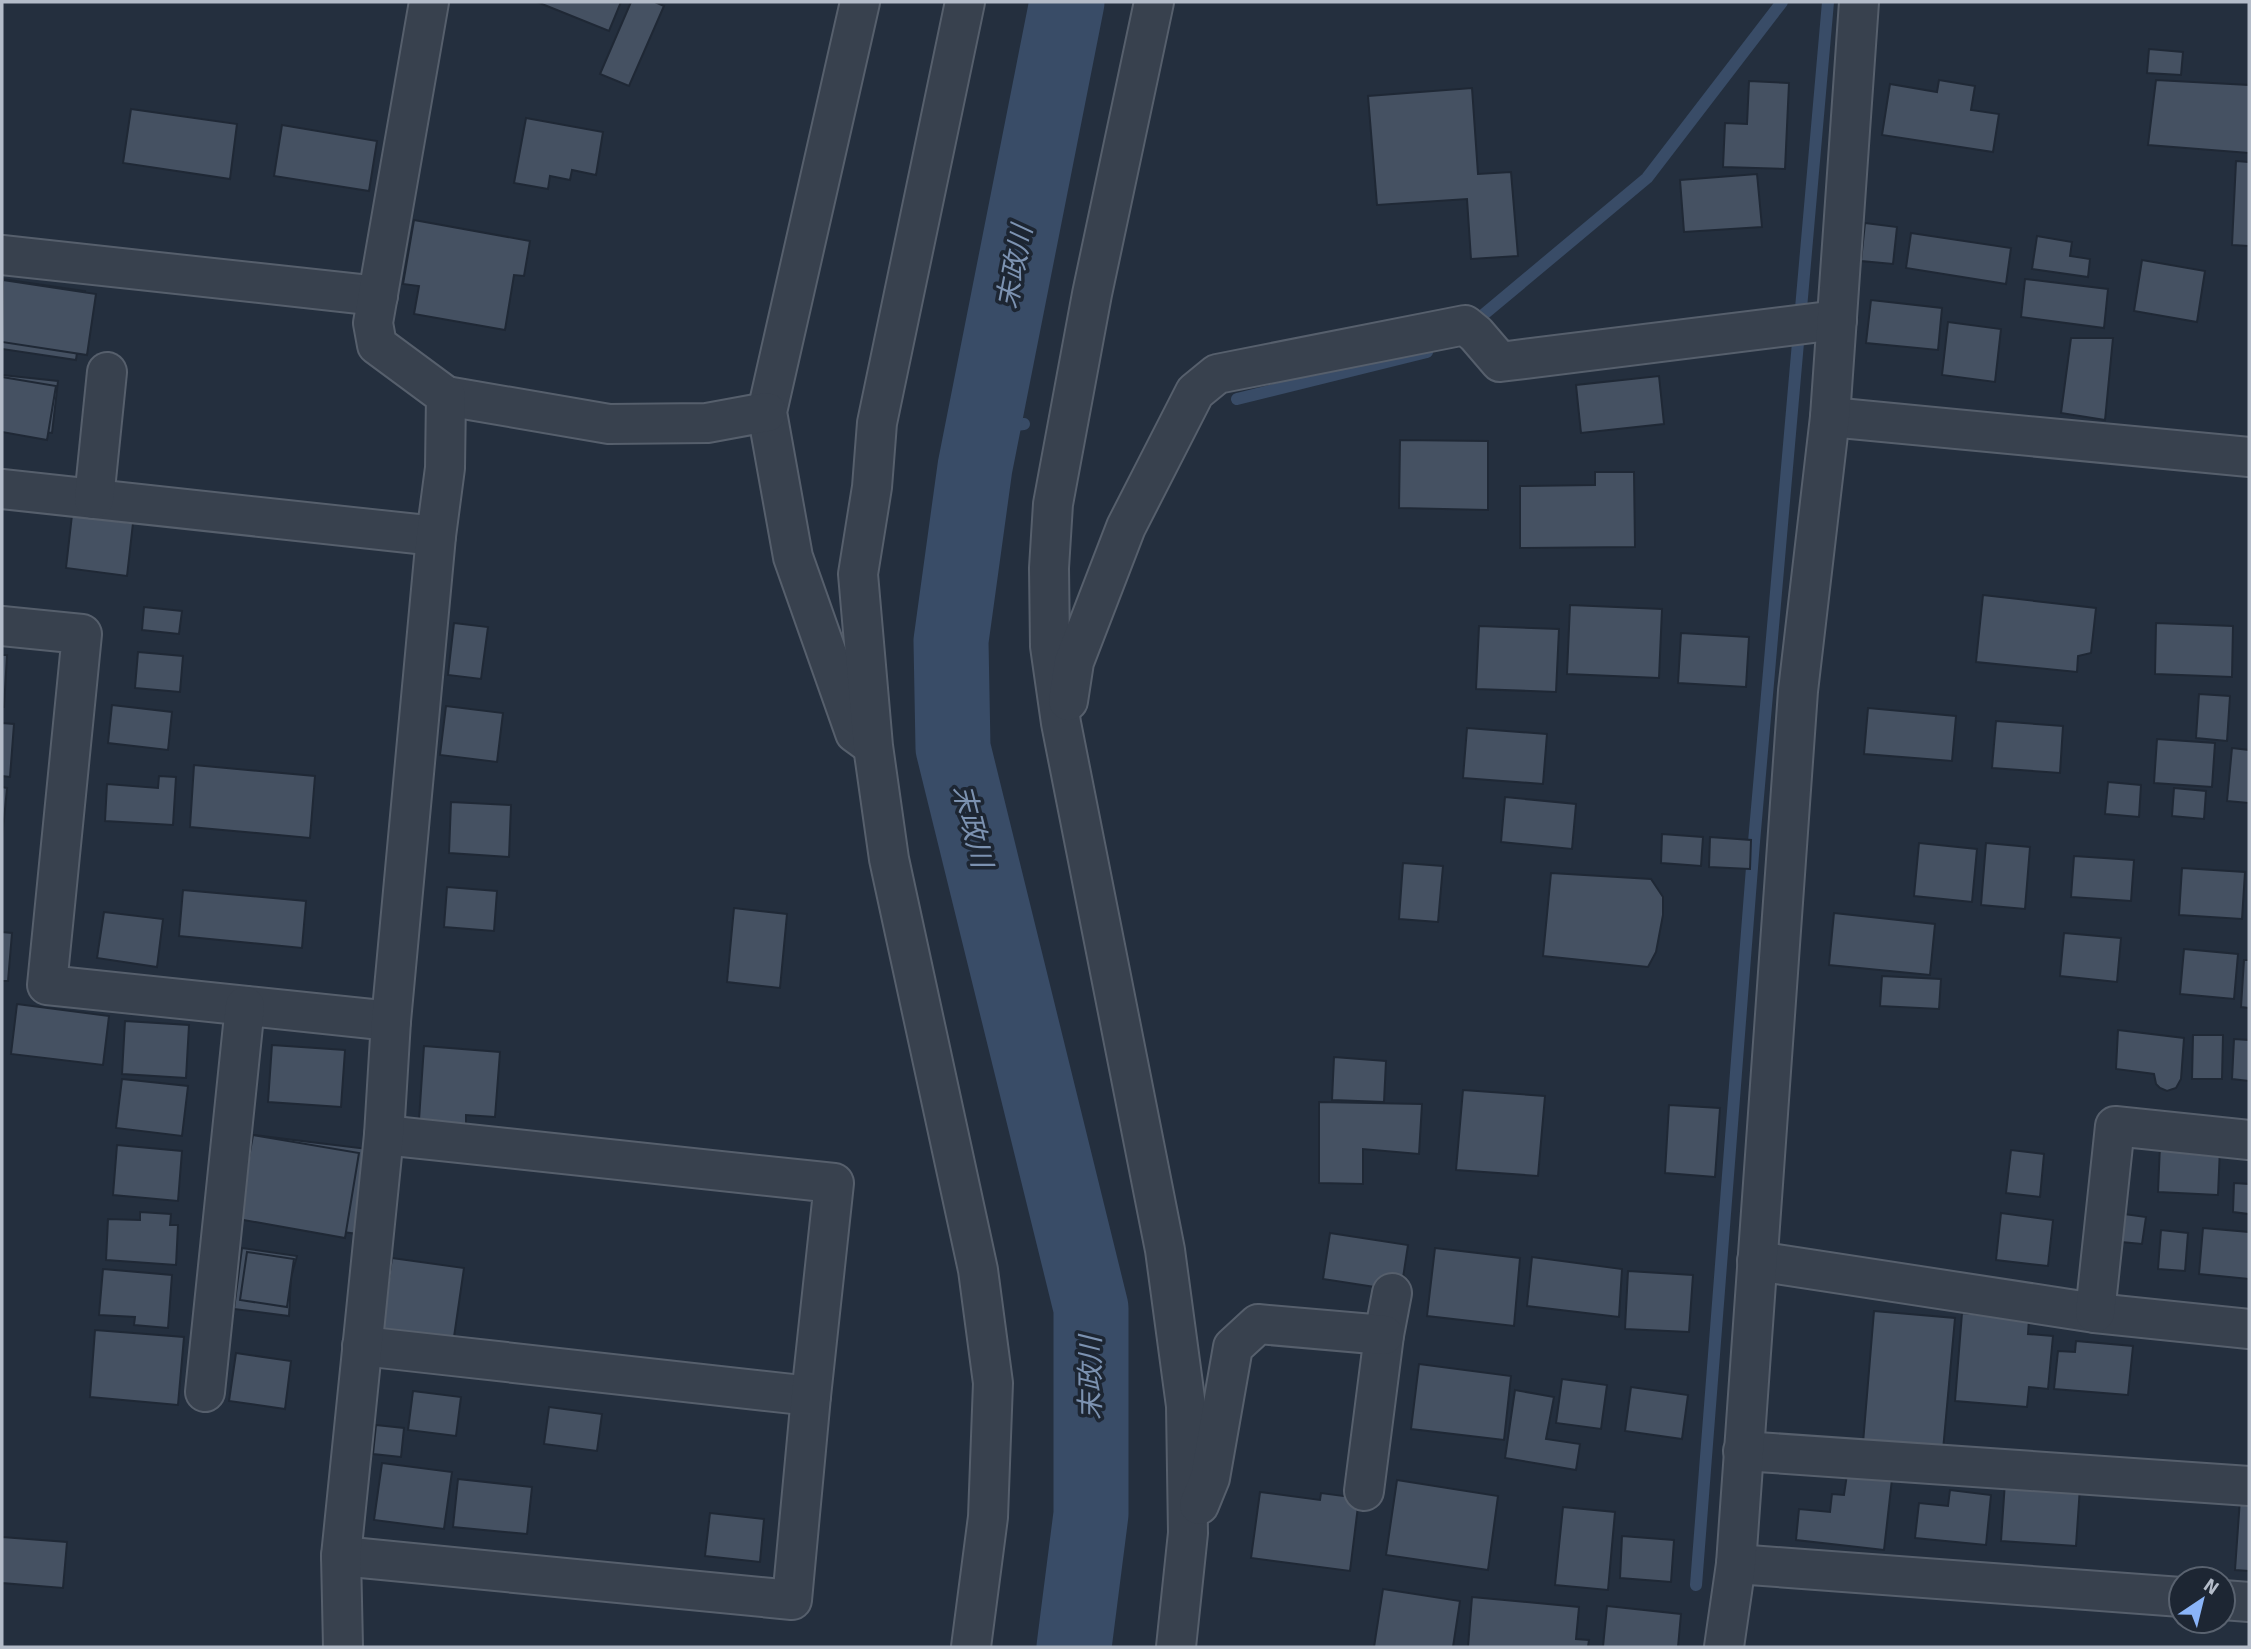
<svg xmlns="http://www.w3.org/2000/svg" width="2251" height="1649" viewBox="0 0 2251 1649" font-family="Signika,'Noto Sans JP',sans-serif">
  <style>
    .lines { fill: none; stroke-linecap: round; stroke-linejoin: round }
    .stream { stroke: #394c67; stroke-width: 12 }
    .river { stroke: #394c67; stroke-width: 75 }
    .building { fill: #455162; stroke: #1f2835; stroke-width: 2 }
    .street-casing { stroke: #565f6c; stroke-width: 42 }
    .street { stroke: #38414e; stroke-width: 38 }
    .labels { text-anchor: middle; dominant-baseline: central; stroke-width: 7; stroke-linejoin: round; paint-order: stroke }
    .water-label { font-size: 28px; font-style: italic; fill: #7c92b1; stroke: #1d2633 }
  </style>
  <rect width="100%" height="100%" fill="#242f3e"/>
  <g class="lines">
    <g class="stream">
      <path d="M 1471,325 L 1647,178 L 1782,2"/>
      <path d="M 1237,399 L 1427,352"/>
      <path d="M 982,429 L 1024,424"/>
      <path d="M 1696,1585 L 1754,842 L 1828,2"/>
    </g>
    <path class="river" d="M 1067,2 L 975,467 L 951,641 L 953,748 L 1091,1308 L 1091,1514 L 1074,1647"/>
  </g>
  <g class="building">
    <path d="M 537,2 L 621,2 L 609,31 Z"/>
    <path d="M 631,2 L 655,2 L 664,6 L 629,86 L 600,74 Z"/>
    <path d="M 2149,49 L 2183,52 L 2181,75 L 2147,73 Z"/>
    <path d="M 1939,80 L 1975,86 L 1971,110 L 1999,114 L 1993,152 L 1882,135 L 1890,84 L 1937,92 Z"/>
    <path d="M 2156,80 L 2249,85 L 2249,153 L 2148,145 Z"/>
    <path d="M 1749,81 L 1789,83 L 1785,169 L 1723,167 L 1725,123 L 1747,124 Z"/>
    <path d="M 1472,88 L 1478,174 L 1511,172 L 1518,256 L 1471,259 L 1467,199 L 1377,205 L 1368,96 Z"/>
    <path d="M 131,109 L 237,124 L 230,179 L 123,163 Z"/>
    <path d="M 526,118 L 603,132 L 596,175 L 572,170 L 570,180 L 550,176 L 548,189 L 514,183 Z"/>
    <path d="M 282,125 L 377,141 L 369,191 L 274,176 Z"/>
    <path d="M 2236,161 L 2249,162 L 2249,246 L 2232,245 Z"/>
    <path d="M 1757,174 L 1762,227 L 1684,232 L 1680,180 Z"/>
    <path d="M 414,220 L 530,241 L 524,276 L 514,275 L 505,330 L 414,314 L 419,286 L 403,284 Z"/>
    <path d="M 1865,223 L 1897,227 L 1893,264 L 1861,261 Z"/>
    <path d="M 1911,233 L 2011,248 L 2006,284 L 1906,268 Z"/>
    <path d="M 2037,236 L 2072,242 L 2070,256 L 2090,259 L 2088,277 L 2032,269 Z"/>
    <path d="M 2142,260 L 2205,271 L 2197,322 L 2134,311 Z"/>
    <path d="M 2,279 L 85,291 L 76,360 L 2,349 Z"/>
    <path d="M 2025,279 L 2108,289 L 2104,328 L 2021,317 Z"/>
    <path d="M 3,280 L 96,294 L 87,355 L 2,342 Z"/>
    <path d="M 1871,300 L 1942,308 L 1938,350 L 1866,343 Z"/>
    <path d="M 1948,322 L 2001,329 L 1995,382 L 1942,375 Z"/>
    <path d="M 2071,338 L 2113,338 L 2105,420 L 2061,413 Z"/>
    <path d="M 2,375 L 58,381 L 52,433 L 2,427 Z"/>
    <path d="M 1659,376 L 1664,424 L 1581,433 L 1576,385 Z"/>
    <path d="M 2,377 L 56,386 L 47,440 L 2,432 Z"/>
    <path d="M 1400,440 L 1488,441 L 1488,510 L 1399,508 Z"/>
    <path d="M 1595,472 L 1634,472 L 1635,547 L 1520,548 L 1520,486 L 1595,485 Z"/>
    <path d="M 72,515 L 133,523 L 127,576 L 66,568 Z"/>
    <path d="M 1983,595 L 2096,608 L 2091,653 L 2078,656 L 2077,672 L 1976,662 Z"/>
    <path d="M 1570,605 L 1662,609 L 1659,678 L 1567,674 Z"/>
    <path d="M 144,607 L 182,611 L 179,634 L 142,630 Z"/>
    <path d="M 454,623 L 488,627 L 481,679 L 448,675 Z"/>
    <path d="M 2156,623 L 2233,626 L 2232,677 L 2155,674 Z"/>
    <path d="M 1479,626 L 1559,629 L 1556,692 L 1476,689 Z"/>
    <path d="M 1681,633 L 1749,637 L 1746,687 L 1678,683 Z"/>
    <path d="M 138,652 L 183,656 L 180,692 L 135,688 Z"/>
    <path d="M 2,655 L 7,655 L 4,707 L 2,707 Z"/>
    <path d="M 2199,694 L 2230,696 L 2227,741 L 2196,738 Z"/>
    <path d="M 112,705 L 172,712 L 168,750 L 108,743 Z"/>
    <path d="M 446,706 L 503,713 L 497,762 L 440,755 Z"/>
    <path d="M 1868,708 L 1956,716 L 1952,761 L 1864,754 Z"/>
    <path d="M 1996,721 L 2063,726 L 2060,773 L 1992,768 Z"/>
    <path d="M 2,723 L 14,724 L 10,777 L 2,776 Z"/>
    <path d="M 1467,728 L 1547,734 L 1543,784 L 1463,778 Z"/>
    <path d="M 2157,739 L 2215,743 L 2212,787 L 2154,783 Z"/>
    <path d="M 2232,748 L 2249,750 L 2249,803 L 2227,801 Z"/>
    <path d="M 194,765 L 315,776 L 310,838 L 190,827 Z"/>
    <path d="M 159,776 L 176,777 L 173,825 L 105,821 L 107,784 L 158,788 Z"/>
    <path d="M 2108,782 L 2141,785 L 2139,817 L 2105,814 Z"/>
    <path d="M 2,787 L 7,788 L 2,840 Z"/>
    <path d="M 2174,788 L 2206,791 L 2204,819 L 2172,816 Z"/>
    <path d="M 1505,797 L 1576,804 L 1572,849 L 1501,842 Z"/>
    <path d="M 451,802 L 511,805 L 509,857 L 449,853 Z"/>
    <path d="M 1662,834 L 1703,837 L 1701,866 L 1661,863 Z"/>
    <path d="M 1710,837 L 1751,840 L 1750,869 L 1709,867 Z"/>
    <path d="M 1919,843 L 1977,849 L 1972,902 L 1914,896 Z"/>
    <path d="M 1986,843 L 2030,847 L 2025,909 L 1981,905 Z"/>
    <path d="M 2074,856 L 2134,860 L 2131,901 L 2071,897 Z"/>
    <path d="M 1403,863 L 1443,866 L 1438,922 L 1399,919 Z"/>
    <path d="M 2182,868 L 2245,872 L 2242,919 L 2179,915 Z"/>
    <path d="M 1551,873 L 1651,879 L 1663,897 L 1663,915 L 1656,952 L 1648,967 L 1543,956 Z"/>
    <path d="M 447,887 L 497,891 L 494,931 L 444,927 Z"/>
    <path d="M 183,890 L 306,901 L 302,948 L 179,936 Z"/>
    <path d="M 734,908 L 787,914 L 780,988 L 727,982 Z"/>
    <path d="M 104,912 L 163,919 L 157,967 L 97,958 Z"/>
    <path d="M 1834,913 L 1935,924 L 1930,975 L 1829,965 Z"/>
    <path d="M 2,932 L 12,933 L 8,981 L 2,981 Z"/>
    <path d="M 2064,933 L 2121,938 L 2117,982 L 2060,976 Z"/>
    <path d="M 2184,949 L 2238,954 L 2234,999 L 2180,994 Z"/>
    <path d="M 2244,960 L 2249,960 L 2249,1008 L 2241,1007 Z"/>
    <path d="M 1882,976 L 1941,979 L 1939,1009 L 1880,1006 Z"/>
    <path d="M 17,1004 L 109,1016 L 103,1065 L 11,1054 Z"/>
    <path d="M 125,1021 L 189,1025 L 186,1078 L 122,1074 Z"/>
    <path d="M 2118,1030 L 2184,1038 L 2181,1079 L 2176,1088 L 2167,1091 L 2160,1088 L 2156,1084 L 2154,1074 L 2116,1069 Z"/>
    <path d="M 2193,1035 L 2223,1035 L 2222,1079 L 2192,1079 Z"/>
    <path d="M 2234,1039 L 2249,1040 L 2249,1081 L 2232,1079 Z"/>
    <path d="M 272,1045 L 345,1050 L 341,1107 L 268,1102 Z"/>
    <path d="M 424,1046 L 500,1052 L 495,1117 L 466,1115 L 466,1124 L 419,1120 Z"/>
    <path d="M 1334,1057 L 1386,1061 L 1384,1102 L 1332,1100 Z"/>
    <path d="M 122,1079 L 188,1086 L 182,1136 L 116,1128 Z"/>
    <path d="M 1463,1090 L 1545,1096 L 1538,1176 L 1456,1170 Z"/>
    <path d="M 1319,1102 L 1422,1104 L 1419,1154 L 1363,1149 L 1363,1184 L 1319,1183 Z"/>
    <path d="M 1669,1105 L 1720,1108 L 1715,1177 L 1665,1173 Z"/>
    <path d="M 253,1135 L 368,1149 L 358,1234 L 313,1228 L 316,1205 L 246,1197 Z"/>
    <path d="M 253,1135 L 359,1153 L 345,1238 L 238,1219 Z"/>
    <path d="M 117,1145 L 182,1151 L 178,1201 L 113,1195 Z"/>
    <path d="M 2160,1145 L 2220,1148 L 2218,1195 L 2158,1192 Z"/>
    <path d="M 2011,1150 L 2044,1154 L 2040,1197 L 2006,1193 Z"/>
    <path d="M 2234,1183 L 2249,1184 L 2249,1214 L 2233,1212 Z"/>
    <path d="M 140,1212 L 171,1214 L 170,1225 L 178,1225 L 176,1265 L 106,1260 L 108,1219 L 140,1220 Z"/>
    <path d="M 2001,1213 L 2053,1220 L 2048,1266 L 1996,1260 Z"/>
    <path d="M 2124,1214 L 2146,1217 L 2142,1244 L 2121,1242 Z"/>
    <path d="M 2203,1228 L 2249,1232 L 2249,1279 L 2199,1274 Z"/>
    <path d="M 2161,1230 L 2188,1233 L 2185,1271 L 2158,1269 Z"/>
    <path d="M 1330,1233 L 1408,1245 L 1401,1291 L 1323,1279 Z"/>
    <path d="M 242,1248 L 297,1256 L 291,1277 L 289,1316 L 234,1309 Z"/>
    <path d="M 1435,1248 L 1520,1258 L 1514,1326 L 1427,1316 Z"/>
    <path d="M 247,1252 L 294,1259 L 287,1307 L 240,1300 Z"/>
    <path d="M 1532,1257 L 1622,1269 L 1619,1317 L 1527,1306 Z"/>
    <path d="M 392,1258 L 464,1268 L 453,1344 L 381,1333 Z"/>
    <path d="M 103,1269 L 172,1275 L 168,1328 L 134,1325 L 135,1317 L 99,1315 Z"/>
    <path d="M 1628,1271 L 1693,1275 L 1689,1332 L 1625,1329 Z"/>
    <path d="M 1874,1311 L 1955,1318 L 1943,1450 L 1863,1443 Z"/>
    <path d="M 1962,1313 L 2029,1319 L 2028,1334 L 2053,1336 L 2048,1389 L 2029,1387 L 2027,1407 L 1955,1401 Z"/>
    <path d="M 95,1330 L 184,1337 L 178,1405 L 90,1397 Z"/>
    <path d="M 2076,1341 L 2133,1346 L 2128,1395 L 2054,1389 L 2058,1351 L 2075,1352 Z"/>
    <path d="M 236,1353 L 291,1361 L 285,1409 L 229,1401 Z"/>
    <path d="M 1419,1364 L 1511,1376 L 1504,1440 L 1411,1429 Z"/>
    <path d="M 1562,1379 L 1607,1385 L 1601,1429 L 1556,1423 Z"/>
    <path d="M 1631,1387 L 1688,1395 L 1682,1439 L 1625,1431 Z"/>
    <path d="M 1515,1390 L 1554,1397 L 1546,1439 L 1580,1444 L 1576,1470 L 1505,1458 Z"/>
    <path d="M 413,1391 L 461,1397 L 456,1436 L 408,1430 Z"/>
    <path d="M 549,1407 L 602,1414 L 597,1451 L 544,1444 Z"/>
    <path d="M 376,1425 L 404,1428 L 401,1457 L 373,1454 Z"/>
    <path d="M 382,1463 L 452,1472 L 444,1529 L 374,1520 Z"/>
    <path d="M 1847,1474 L 1892,1479 L 1884,1550 L 1796,1540 L 1799,1509 L 1830,1512 L 1832,1494 L 1844,1495 Z"/>
    <path d="M 458,1479 L 532,1487 L 527,1534 L 453,1527 Z"/>
    <path d="M 1397,1480 L 1498,1496 L 1488,1570 L 1386,1555 Z"/>
    <path d="M 2005,1482 L 2080,1487 L 2076,1546 L 2001,1541 Z"/>
    <path d="M 1950,1490 L 1991,1495 L 1986,1545 L 1915,1538 L 1919,1503 L 1948,1506 Z"/>
    <path d="M 1260,1492 L 1320,1500 L 1321,1493 L 1359,1498 L 1350,1571 L 1251,1558 Z"/>
    <path d="M 2240,1499 L 2249,1500 L 2249,1571 L 2235,1570 Z"/>
    <path d="M 1563,1507 L 1615,1512 L 1608,1590 L 1555,1585 Z"/>
    <path d="M 710,1513 L 764,1519 L 760,1562 L 705,1556 Z"/>
    <path d="M 1622,1536 L 1674,1540 L 1671,1582 L 1620,1578 Z"/>
    <path d="M 2,1537 L 67,1542 L 63,1588 L 2,1583 Z"/>
    <path d="M 1383,1589 L 1460,1601 L 1453,1647 L 1374,1647 Z"/>
    <path d="M 1472,1597 L 1579,1607 L 1576,1639 L 1589,1640 L 1588,1647 L 1468,1647 Z"/>
    <path d="M 1607,1606 L 1681,1614 L 1678,1647 L 1603,1647 Z"/>
  </g>
  <g class="lines">
    <defs>
      <g id="street">
        <path d="M 860,2 L 767,412 L 793,557 L 855,733 L 866,741"/>
        <path d="M 965,2 L 877,423 L 872,487 L 858,574 L 873,746 L 889,859 L 978,1270 L 993,1383 L 988,1517 L 971,1647"/>
        <path d="M 1154,2 L 1092,294 L 1053,504 L 1049,568 L 1050,646 L 1061,723 L 1165,1250 L 1186,1406 L 1188,1533 L 1176,1647"/>
        <path d="M 2,255 L 378,296"/>
        <path d="M 446,396 L 609,424 L 707,423 L 767,412"/>
        <path d="M 1830,417 L 2249,457"/>
        <path d="M 2,489 L 436,536"/>
        <path d="M 94,499 L 107,372"/>
        <path d="M 2,626 L 82,634 L 47,985 L 391,1021"/>
        <path d="M 1068,701 L 1074,662 L 1126,527 L 1195,392 L 1217,374 L 1465,325 L 1476,334 L 1500,362 L 1837,320"/>
        <path d="M 1757,1261 L 2095,1313 L 2249,1329"/>
        <path d="M 2095,1313 L 2115,1126 L 2249,1140"/>
        <path d="M 362,1346 L 811,1396"/>
        <path d="M 205,1392 L 245,1006"/>
        <path d="M 1743,1451 L 2249,1486"/>
        <path d="M 1364,1491 L 1384,1335 L 1392,1293"/>
        <path d="M 1199,1505 L 1210,1478 L 1233,1347 L 1258,1324 L 1384,1335"/>
        <path d="M 341,1556 L 792,1600 L 811,1396 L 834,1183 L 384,1135"/>
        <path d="M 1736,1564 L 2181,1597"/>
        <path d="M 2223,1600 L 2249,1602"/>
        <path d="M 343,1647 L 341,1556 L 384,1135 L 391,1021 L 436,536 L 445,468 L 446,396 L 377,345 L 373,323 L 429,2"/>
        <path d="M 1724,1647 L 1736,1564 L 1798,691 L 1830,417 L 1859,2"/>
      </g>
    </defs>
    <use href="#street" class="street-casing"/>
    <use href="#street" class="street"/>
  </g>
  <g class="labels">
    <g class="water-label">
      <text transform="translate(1015 267) rotate(-79)">末政川</text>
      <text transform="translate(972 826) rotate(76)">末政川</text>
      <text transform="translate(1091 1378) rotate(-90)">末政川</text>
    </g>
  </g>
  <rect width="2251" height="1649" fill="none" stroke="#b4bcc9" stroke-width="7"/>
  <g transform="translate(2202 1600) rotate(35)"><circle r="33" fill="#1d2633" stroke="#59626f" stroke-width="2"/>
  <path d="M0-5L12 26L0 18L-12 26Z" fill="#8ab4f8"/>
  <text y="-10" font-size="19" font-weight="bold" text-anchor="middle" fill="#b4bcc9">N</text>
  </g>
</svg>
